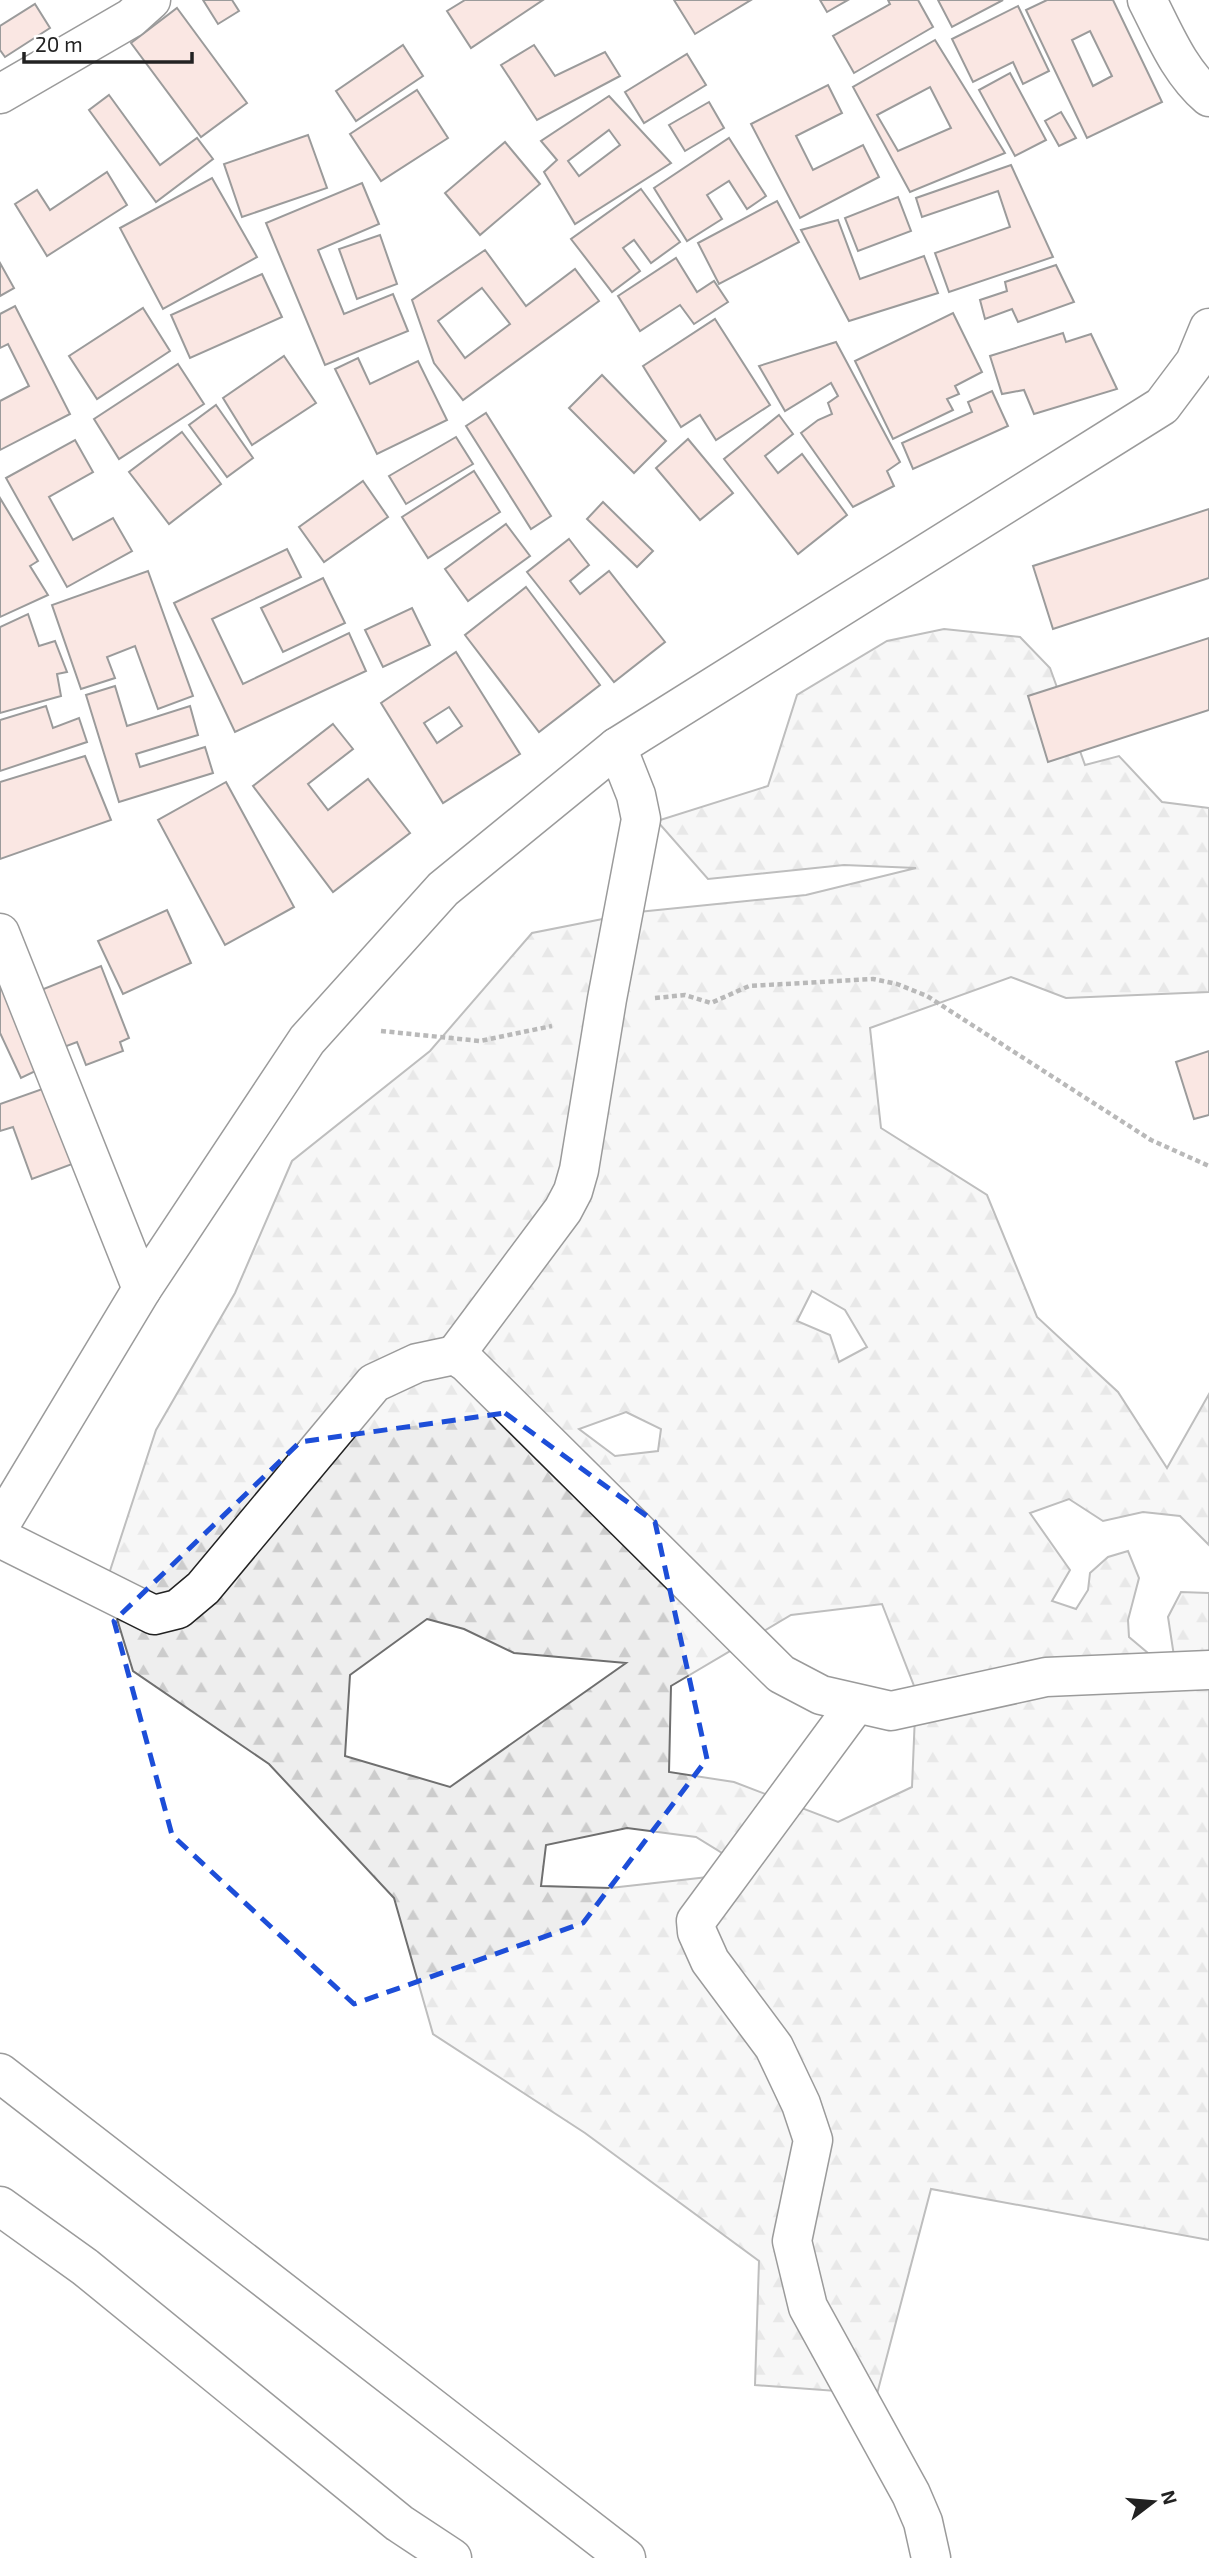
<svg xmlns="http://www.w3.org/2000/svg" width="1209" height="2558" viewBox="0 0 1209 2558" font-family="'Exo 2',sans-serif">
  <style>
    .forest { fill: url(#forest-firs); stroke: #6f6f6f; stroke-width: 2; fill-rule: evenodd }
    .building { fill: #f3c9c0; stroke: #222; stroke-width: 2; fill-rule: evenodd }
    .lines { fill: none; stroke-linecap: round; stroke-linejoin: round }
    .minor-casing { stroke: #222; stroke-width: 41 }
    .highway-casing { stroke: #222; stroke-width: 41 }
    .path { stroke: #646464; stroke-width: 4.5; stroke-dasharray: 5 3.5; stroke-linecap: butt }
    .minor { stroke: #fff; stroke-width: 38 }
    .highway { stroke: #fff; stroke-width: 38 }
    .marked { fill: none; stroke: #1d4ed8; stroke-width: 5; stroke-dasharray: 14 9; stroke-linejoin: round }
  </style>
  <defs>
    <pattern id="forest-firs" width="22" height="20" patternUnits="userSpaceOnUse" patternTransform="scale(1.75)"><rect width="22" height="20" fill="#eee"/><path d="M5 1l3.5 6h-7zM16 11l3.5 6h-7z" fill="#ccc"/></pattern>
  </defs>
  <rect width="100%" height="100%" fill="#fff"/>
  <path class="forest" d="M 944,629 L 1020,637 L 1050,668 L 1085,765 L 1119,756 L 1162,802 L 1209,808 L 1209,992 L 1066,998 L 1011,977 L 870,1028 L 881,1128 L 987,1195 L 1037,1317 L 1118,1392 L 1167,1468 L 1209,1394 L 1209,1545 L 1180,1516 L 1143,1512 L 1103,1521 L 1069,1499 L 1030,1513 L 1070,1570 L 1052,1601 L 1076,1609 L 1088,1590 L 1090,1573 L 1108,1557 L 1128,1551 L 1139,1578 L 1128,1620 L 1129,1637 L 1148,1653 L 1174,1656 L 1168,1617 L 1181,1592 L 1209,1593 L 1209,2240 L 931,2189 L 877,2394 L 755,2385 L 759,2261 L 585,2133 L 433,2034 L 394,1898 L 269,1764 L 133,1671 L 106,1583 L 156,1430 L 235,1293 L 292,1161 L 430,1051 L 532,933 L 638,912 L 806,895 L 916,868 L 844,865 L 708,879 L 657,821 L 768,786 L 797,695 L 887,641 ZM 812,1291 L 845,1310 L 867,1347 L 839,1362 L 830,1335 L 797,1321 ZM 626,1412 L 661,1429 L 658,1451 L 615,1456 L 579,1429 ZM 882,1604 L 916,1691 L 912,1787 L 838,1822 L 734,1782 L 669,1772 L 671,1686 L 791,1615 ZM 427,1619 L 464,1629 L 514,1653 L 626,1663 L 450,1787 L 345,1756 L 350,1675 ZM 627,1828 L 696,1837 L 730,1858 L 708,1877 L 610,1888 L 541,1886 L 546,1845 Z"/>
  <g class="building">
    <path d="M 203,0 L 232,0 L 239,11 L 218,24 Z"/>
    <path d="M 465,0 L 543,0 L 471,48 L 447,11 Z"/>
    <path d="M 674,0 L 751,0 L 695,34 Z"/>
    <path d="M 820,0 L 848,0 L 827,12 Z"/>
    <path d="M 888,0 L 918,0 L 933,27 L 854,73 L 833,36 L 890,4 Z"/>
    <path d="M 938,0 L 1003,0 L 952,27 Z"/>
    <path d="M 1047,0 L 1113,0 L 1162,102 L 1087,138 L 1026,10 ZM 1090,31 L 1112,76 L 1093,86 L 1072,40 Z"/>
    <path d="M 35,4 L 50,28 L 5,57 L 0,50 L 0,26 Z"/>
    <path d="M 1018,6 L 1049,71 L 1023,84 L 1013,62 L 973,82 L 952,39 Z"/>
    <path d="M 177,8 L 247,103 L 201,137 L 131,43 Z"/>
    <path d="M 935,40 L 1005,153 L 910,192 L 853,87 ZM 930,87 L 951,128 L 898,151 L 877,115 Z"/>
    <path d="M 403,45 L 423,76 L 356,121 L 336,91 Z"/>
    <path d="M 534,45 L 555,76 L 605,52 L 620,76 L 537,120 L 501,65 Z"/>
    <path d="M 687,54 L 706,85 L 644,123 L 625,92 Z"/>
    <path d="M 1010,73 L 1046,140 L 1015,156 L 979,90 Z"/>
    <path d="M 828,85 L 842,113 L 796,136 L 813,170 L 863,145 L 879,177 L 800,218 L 751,124 Z"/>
    <path d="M 417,90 L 448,138 L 381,181 L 350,134 Z"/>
    <path d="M 109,95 L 160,165 L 197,138 L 213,159 L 156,202 L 89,110 Z"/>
    <path d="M 609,96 L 671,163 L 575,224 L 544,172 L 557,160 L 541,141 ZM 609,130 L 620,145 L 579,176 L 568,161 Z"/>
    <path d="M 709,102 L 724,128 L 685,151 L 669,125 Z"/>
    <path d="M 1061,112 L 1076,138 L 1059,146 L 1045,121 Z"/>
    <path d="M 308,135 L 327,188 L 242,217 L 224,164 Z"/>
    <path d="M 729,138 L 766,196 L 747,209 L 729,181 L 707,195 L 722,219 L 687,241 L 654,188 Z"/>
    <path d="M 505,142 L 540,184 L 480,235 L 445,193 Z"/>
    <path d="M 1011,165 L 1053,257 L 949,292 L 935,253 L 1010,227 L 998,191 L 922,217 L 916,198 Z"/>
    <path d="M 107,172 L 127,205 L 47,256 L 15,204 L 37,190 L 50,210 Z"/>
    <path d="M 212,178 L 257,257 L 163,309 L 120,228 Z"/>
    <path d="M 362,183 L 379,224 L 318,250 L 344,314 L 393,294 L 408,331 L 325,365 L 266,223 Z"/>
    <path d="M 641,189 L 680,242 L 651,263 L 634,240 L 623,248 L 640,271 L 612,292 L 571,239 Z"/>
    <path d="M 898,197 L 911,231 L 858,251 L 845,218 Z"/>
    <path d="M 777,201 L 799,242 L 719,284 L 698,243 Z"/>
    <path d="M 838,220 L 860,279 L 924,256 L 938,293 L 849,321 L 801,230 Z"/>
    <path d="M 380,235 L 397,284 L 357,299 L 339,249 Z"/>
    <path d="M 485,250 L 526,306 L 575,269 L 599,301 L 463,400 L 434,363 L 412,300 ZM 482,288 L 510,324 L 465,358 L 438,321 Z"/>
    <path d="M 676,258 L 697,292 L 714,281 L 728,302 L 694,324 L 680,305 L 640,331 L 618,296 Z"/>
    <path d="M 0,263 L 14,288 L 0,296 Z"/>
    <path d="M 1056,265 L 1074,302 L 1018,322 L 1012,309 L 985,319 L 980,300 L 1007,291 L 1005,282 Z"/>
    <path d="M 262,274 L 282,317 L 190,358 L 171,315 Z"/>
    <path d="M 15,306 L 70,414 L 0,450 L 0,401 L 29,386 L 8,344 L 0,348 L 0,314 Z"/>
    <path d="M 143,308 L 170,351 L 97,399 L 69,356 Z"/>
    <path d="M 953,313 L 982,372 L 955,386 L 959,394 L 947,399 L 953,410 L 893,439 L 855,361 Z"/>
    <path d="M 715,319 L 770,405 L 716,440 L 700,415 L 681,427 L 643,366 Z"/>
    <path d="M 1063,333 L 1066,342 L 1091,334 L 1117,389 L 1034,414 L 1024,390 L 1002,394 L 990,356 Z"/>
    <path d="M 836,342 L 900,462 L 887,471 L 894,486 L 853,507 L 801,433 L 818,420 L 832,414 L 828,403 L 838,396 L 831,383 L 785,411 L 759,366 Z"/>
    <path d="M 284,356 L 316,403 L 252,445 L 223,398 Z"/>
    <path d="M 358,358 L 370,384 L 418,361 L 447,420 L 377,454 L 335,369 Z"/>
    <path d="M 178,364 L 204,404 L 119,459 L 94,419 Z"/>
    <path d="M 602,375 L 666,441 L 634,473 L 569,408 Z"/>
    <path d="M 992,391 L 1008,426 L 913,469 L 902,443 L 972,412 L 968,402 Z"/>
    <path d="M 216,405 L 253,458 L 227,477 L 189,425 Z"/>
    <path d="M 486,413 L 551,516 L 531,529 L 466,426 Z"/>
    <path d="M 779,415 L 793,434 L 765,456 L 778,473 L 802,454 L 847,515 L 798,554 L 724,459 Z"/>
    <path d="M 182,432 L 221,484 L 169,524 L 129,472 Z"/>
    <path d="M 456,437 L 473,464 L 406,504 L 389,476 Z"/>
    <path d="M 688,439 L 733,493 L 700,520 L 656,468 Z"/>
    <path d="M 75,440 L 93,472 L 49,497 L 73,540 L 113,518 L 132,551 L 67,587 L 6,478 Z"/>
    <path d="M 474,471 L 500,512 L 428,558 L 402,517 Z"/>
    <path d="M 363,481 L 388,517 L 324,562 L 299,527 Z"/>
    <path d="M 0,498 L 38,561 L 30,566 L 48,595 L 0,617 Z"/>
    <path d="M 603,502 L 653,551 L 637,567 L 587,519 Z"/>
    <path d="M 1209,509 L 1209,578 L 1053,629 L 1033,566 Z"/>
    <path d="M 506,524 L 530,556 L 468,601 L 445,569 Z"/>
    <path d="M 569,539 L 589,565 L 570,581 L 580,594 L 609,571 L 665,642 L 614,682 L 527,572 Z"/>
    <path d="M 287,549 L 301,577 L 212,619 L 243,684 L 349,633 L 366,671 L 235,732 L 174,603 Z"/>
    <path d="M 148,571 L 193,696 L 158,709 L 135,646 L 107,657 L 115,678 L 81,689 L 52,605 Z"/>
    <path d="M 323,578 L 345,623 L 283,652 L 261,608 Z"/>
    <path d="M 526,587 L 600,685 L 539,732 L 465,635 Z"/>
    <path d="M 412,608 L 430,645 L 383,667 L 365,630 Z"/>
    <path d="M 28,614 L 39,646 L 55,641 L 67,672 L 57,674 L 61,696 L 0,713 L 0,627 Z"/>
    <path d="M 1209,638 L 1209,710 L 1048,762 L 1028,696 Z"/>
    <path d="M 456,652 L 520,754 L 443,803 L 381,703 ZM 449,707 L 462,726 L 437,743 L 424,723 Z"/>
    <path d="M 115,686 L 127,726 L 190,706 L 198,735 L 136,754 L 140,767 L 205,747 L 213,773 L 119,802 L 86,695 Z"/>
    <path d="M 46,706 L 53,728 L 79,718 L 87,742 L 0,771 L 0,720 Z"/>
    <path d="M 333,724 L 353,749 L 308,784 L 328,810 L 368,779 L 410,833 L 333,892 L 253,786 Z"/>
    <path d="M 85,756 L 111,820 L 0,859 L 0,782 Z"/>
    <path d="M 226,782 L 294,907 L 225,945 L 158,820 Z"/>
    <path d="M 167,910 L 191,963 L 123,994 L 98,941 Z"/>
    <path d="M 0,966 L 48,1065 L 21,1078 L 0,1033 Z"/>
    <path d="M 101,966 L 129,1038 L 120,1042 L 123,1051 L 86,1065 L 77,1042 L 64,1047 L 41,990 Z"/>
    <path d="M 1209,1051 L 1209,1115 L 1194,1119 L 1176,1062 Z"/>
    <path d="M 48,1087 L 75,1163 L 32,1179 L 13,1127 L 0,1131 L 0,1104 Z"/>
  </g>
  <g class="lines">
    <defs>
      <g id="minor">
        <path d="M 1147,0 C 1165,35 1179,71 1209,97"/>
        <path d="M 0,94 L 131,18 L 151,0"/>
        <path d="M 0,933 L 142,1289"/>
        <path d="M 455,1355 L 563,1210 L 573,1191 L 579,1170 L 607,999 L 641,819 L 636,795 L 617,747"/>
        <path d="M 0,1525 L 142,1289 L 307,1040 L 443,889 L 617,747 L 1162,406 L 1195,362 L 1209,328"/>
        <path d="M 0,1538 L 154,1615 L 178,1609 L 203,1588 L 374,1383 L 417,1363 L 455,1355 L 467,1363 L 781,1674 L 821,1695 L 891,1711 L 1046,1677 L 1209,1670"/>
        <path d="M 856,1704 L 696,1921 L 697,1932 L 710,1961 L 774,2047 L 801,2104 L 813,2140 L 792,2241 L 808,2307 L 911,2494 L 923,2522 L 931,2558"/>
        <path d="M 0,2206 L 85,2267 L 399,2523 L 452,2558"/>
      </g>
      <path id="highway" d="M 0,2073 L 626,2558"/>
    </defs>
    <use href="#minor" class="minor-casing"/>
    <use href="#highway" class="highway-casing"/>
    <g class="path">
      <path d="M 655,998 L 685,995 L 711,1003 L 749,986 L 873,979 L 897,984 L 927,996 L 1151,1140 L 1209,1166"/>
      <path d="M 381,1031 L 480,1041 L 552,1026"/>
    </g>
    <use href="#minor" class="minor"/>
    <use href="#highway" class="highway"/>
  </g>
  <path d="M0 0H1209V2558H0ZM 505,1413 L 655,1522 L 707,1759 L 583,1923 L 354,2004 L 172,1835 L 114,1621 L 300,1442 Z" fill="#fff" fill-opacity=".55" fill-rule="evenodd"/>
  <path class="marked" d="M 505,1413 L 655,1522 L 707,1759 L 583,1923 L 354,2004 L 172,1835 L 114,1621 L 300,1442 Z"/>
  <g transform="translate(1153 2502) rotate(74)" stroke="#ffffff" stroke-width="5" paint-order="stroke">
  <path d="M0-5L12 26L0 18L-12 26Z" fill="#222222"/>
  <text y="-10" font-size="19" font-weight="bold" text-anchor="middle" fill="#222222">N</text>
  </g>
  <path d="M24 52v10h168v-10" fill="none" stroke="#222222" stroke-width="3.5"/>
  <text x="35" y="52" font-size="21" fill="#222222" stroke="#ffffff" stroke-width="5" paint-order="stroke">20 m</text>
</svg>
